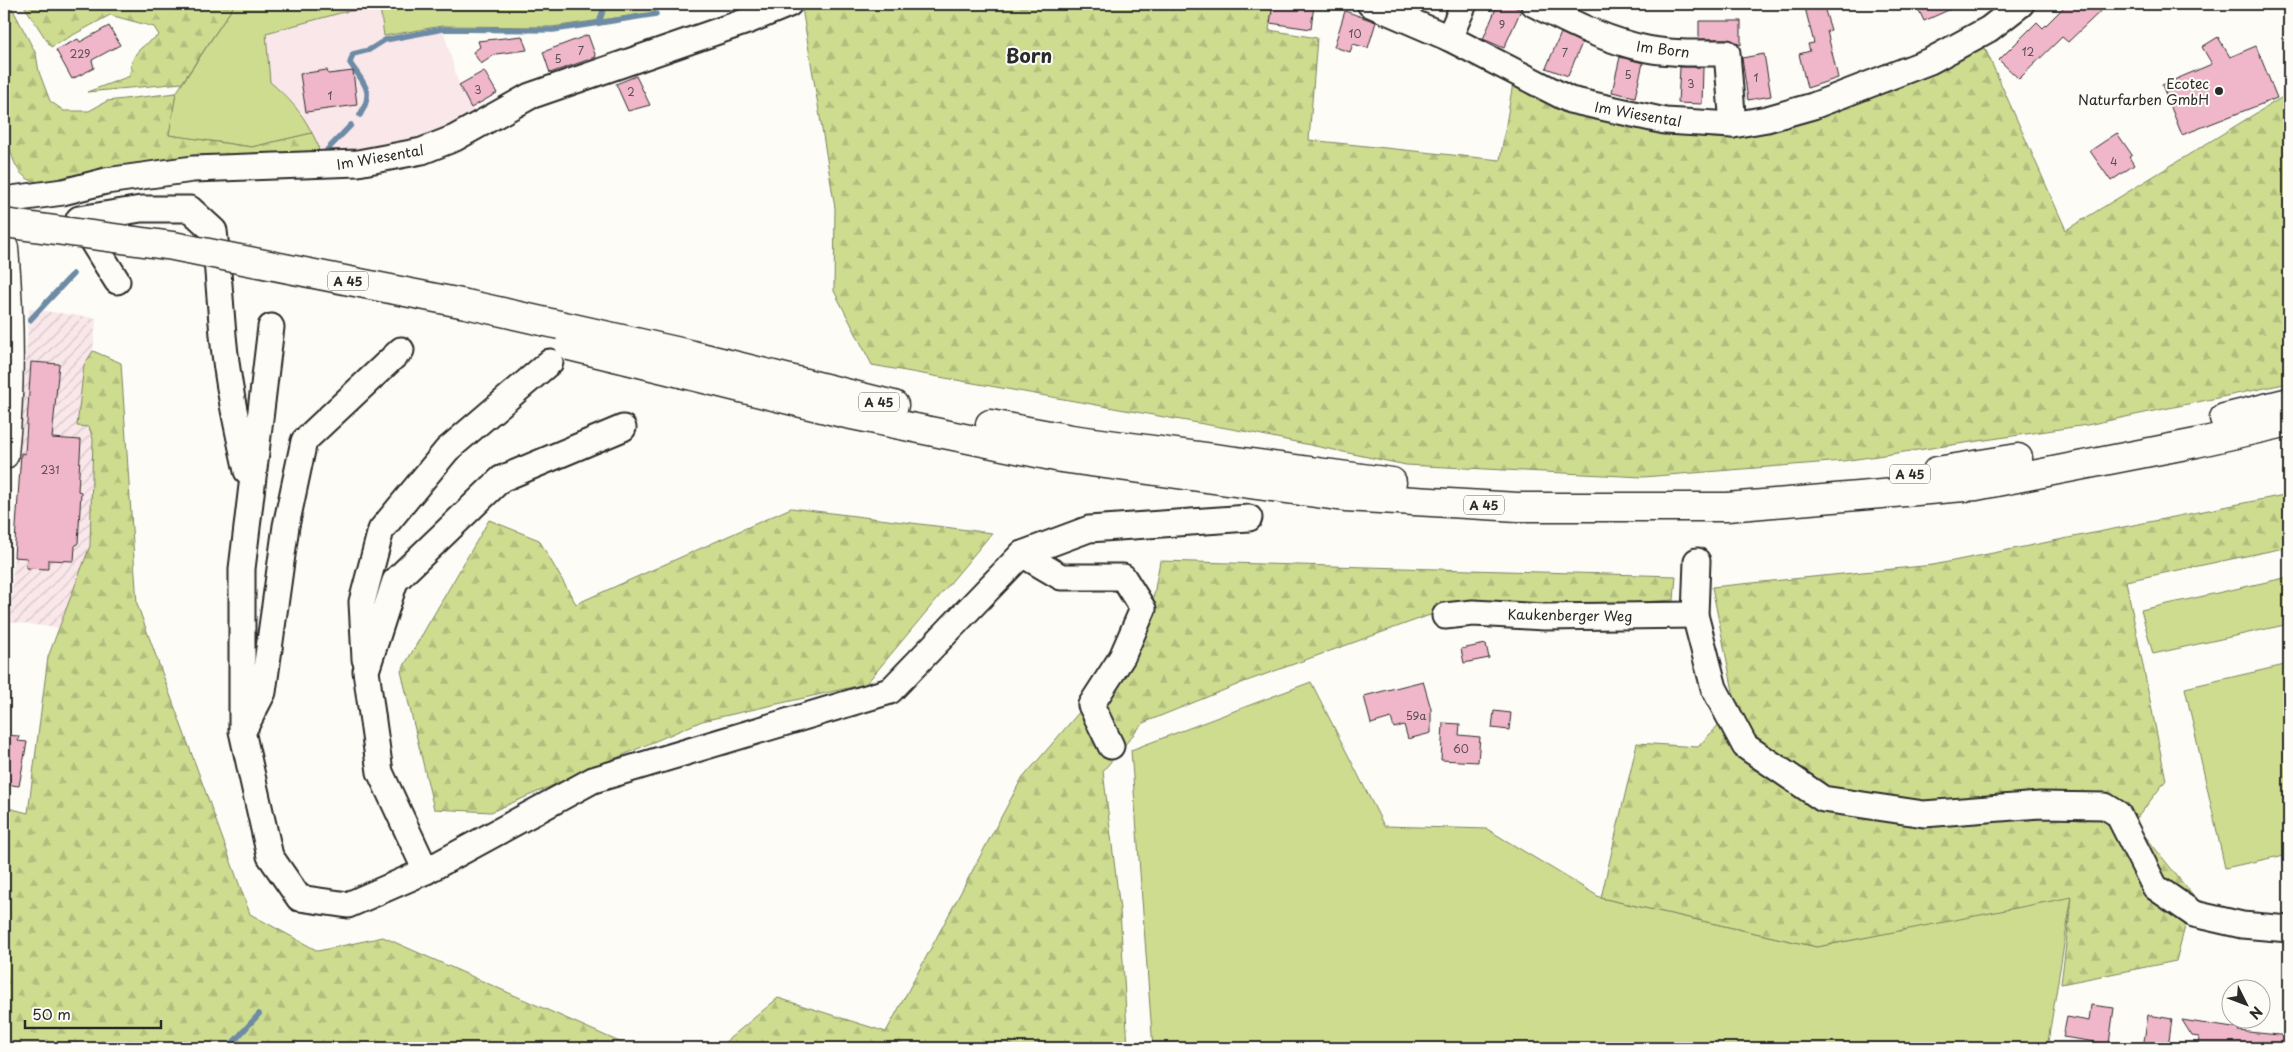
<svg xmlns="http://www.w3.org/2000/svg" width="2293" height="1052" viewBox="0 0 2293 1052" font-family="'Playpen Sans',sans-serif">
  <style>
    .built { fill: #f9e7ea }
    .industrial { fill: url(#industrial-furrows) }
    .grass { fill: #cedc90; stroke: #7c845e }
    .forest { fill: url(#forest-firs); stroke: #7c845e }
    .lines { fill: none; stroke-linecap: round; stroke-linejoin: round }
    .stream { stroke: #6d8ba5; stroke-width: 5.5 }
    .building { fill: #f0b7ca; stroke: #2b2b2b }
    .minor-casing { stroke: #2b2b2b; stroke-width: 29 }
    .major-casing { stroke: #2b2b2b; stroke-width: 31 }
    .highway-casing { stroke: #2b2b2b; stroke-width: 31 }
    .minor { stroke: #fdfcf7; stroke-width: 25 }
    .major { stroke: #fdfcf7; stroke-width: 28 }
    .highway { stroke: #fdfcf7; stroke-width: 28 }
    .highway-bridge-casing { stroke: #2b2b2b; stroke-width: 31; stroke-linecap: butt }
    .highway-bridge { stroke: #fdfcf7; stroke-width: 28 }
    .poi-dot { fill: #2b2b2b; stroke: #fdfcf7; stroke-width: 2 }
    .labels { text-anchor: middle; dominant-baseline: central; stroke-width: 4; stroke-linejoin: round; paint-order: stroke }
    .number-label { font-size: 11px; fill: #5c4e53 }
    .shield { fill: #fdfcf7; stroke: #6a6a68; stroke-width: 1 }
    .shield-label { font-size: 12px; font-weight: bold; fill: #2b2b2b }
    .street-label { font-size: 14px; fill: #2b2b2b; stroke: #fdfcf7 }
    .poi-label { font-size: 14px; fill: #2b2b2b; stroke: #fdfcf7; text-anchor: end }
    .district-label { font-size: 19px; font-weight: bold; fill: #2b2b2b; stroke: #fdfcf7 }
  </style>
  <defs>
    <pattern id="industrial-furrows" width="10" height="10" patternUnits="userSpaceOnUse" patternTransform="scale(1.25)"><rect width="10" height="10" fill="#f9e7ea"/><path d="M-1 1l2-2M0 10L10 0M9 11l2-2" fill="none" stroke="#d6c6c9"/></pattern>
    <pattern id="forest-firs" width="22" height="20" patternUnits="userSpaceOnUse" patternTransform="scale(1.25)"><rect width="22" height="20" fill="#cedc90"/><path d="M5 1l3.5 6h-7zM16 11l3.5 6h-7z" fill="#b1bd7c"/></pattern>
  </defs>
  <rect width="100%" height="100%" fill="#fdfcf7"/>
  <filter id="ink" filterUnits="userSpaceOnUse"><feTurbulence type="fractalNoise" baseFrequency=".02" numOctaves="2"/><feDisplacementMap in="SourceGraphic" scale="10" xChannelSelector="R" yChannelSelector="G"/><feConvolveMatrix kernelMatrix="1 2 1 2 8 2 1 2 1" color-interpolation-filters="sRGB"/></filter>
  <g filter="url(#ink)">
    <path class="built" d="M 380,7 L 384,36 L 442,26 L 459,85 L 477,118 L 401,148 L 319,155 L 318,145 L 301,112 L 289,98 L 270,82 L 266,33 L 344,12 Z"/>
    <path class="industrial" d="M 29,309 L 96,318 L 93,351 L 84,365 L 78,426 L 89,427 L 93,439 L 90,546 L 60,628 L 10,622 Z"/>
    <g class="grass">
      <path d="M 235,4 L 650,4 L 656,12 L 552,27 L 442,26 L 384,36 L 380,7 L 344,12 L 266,33 L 270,82 C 288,97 301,111 312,133 L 252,147 L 168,135 L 176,93 Z"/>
      <path d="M 2289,577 L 2289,624 L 2153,654 L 2141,610 Z"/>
      <path d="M 2289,664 L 2289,854 L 2225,868 L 2185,688 Z"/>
      <path d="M 1311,682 L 1384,826 L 1487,829 L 1601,898 L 1817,947 L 2072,896 L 2047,1048 L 1153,1048 L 1131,750 Z"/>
    </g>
    <g class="forest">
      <path d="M 4,4 L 10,4 L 36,54 L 39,72 L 50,101 L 64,111 L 89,111 L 107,101 L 176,93 L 169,135 L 252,147 L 312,133 L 318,145 L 319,155 C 267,156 214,156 162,160 C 142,162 122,167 102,171 C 79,175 50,190 28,179 C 9,169 6,128 4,109 Z"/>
      <path d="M 23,4 L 235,4 L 182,83 L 87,92 L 130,76 C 131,51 141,48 159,35 L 154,27 L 110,15 L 51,47 Z"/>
      <path d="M 814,4 L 1273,4 L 1269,30 L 1317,38 L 1309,140 L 1500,160 L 1513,83 L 1617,123 L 1683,135 L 1726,139 L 1947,64 L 1984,46 L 2066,230 L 2289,93 L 2289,383 L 2087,425 L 1843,461 L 1643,477 L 1406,465 L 1243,431 L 872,365 L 834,291 L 835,208 L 802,8 Z"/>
      <path d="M 93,351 L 121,363 L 137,604 L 250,914 L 318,951 L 383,937 L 633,1048 L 4,1048 L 4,807 L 28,813 L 48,657 L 90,546 L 93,439 L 89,427 L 77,426 L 84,365 Z"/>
      <path d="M 2289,494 L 2289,547 L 2126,581 L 2166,780 L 2134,822 L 2193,896 L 2176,961 L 2061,984 L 2072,897 L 1817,947 L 1601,898 L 1637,743 L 1698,747 L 1736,706 L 1712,587 L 1933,565 Z"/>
      <path d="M 791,508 L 992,533 L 866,684 L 702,721 L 491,812 L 434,809 L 401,671 L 489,520 L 539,540 L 576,604 Z"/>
      <path d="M 1160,561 L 1676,576 L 1674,600 L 1430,615 L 1244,682 L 1143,723 L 1103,771 L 1120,910 L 1128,1048 L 718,1048 L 778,998 L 886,1032 L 1021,780 L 1147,633 Z"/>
    </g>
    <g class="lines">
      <g class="stream">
        <path d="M 599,23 L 656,14"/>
        <path d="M 360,115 C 375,90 364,84 350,63 L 353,54 L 369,50 L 385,40 L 443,29 L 553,30 L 599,23 L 605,4"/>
        <path d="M 327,150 L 351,125"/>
        <path d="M 30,320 L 73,274"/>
        <path d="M 228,1048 L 259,1014"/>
      </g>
    </g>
    <g class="building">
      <path d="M 1273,4 L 1314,4 L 1311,29 L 1270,23 Z"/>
      <path d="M 1498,4 L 1508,4 L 1521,10 L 1504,48 L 1483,39 Z"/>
      <path d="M 1804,4 L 1823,4 L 1831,30 L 1827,31 L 1838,78 L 1807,88 L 1799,54 L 1810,51 L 1808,44 L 1814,43 Z"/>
      <path d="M 1916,4 L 1962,4 L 1924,21 Z"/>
      <path d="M 2067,4 L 2108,4 L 2068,42 L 2062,37 L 2019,79 L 1999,60 L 2037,22 L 2043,28 Z"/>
      <path d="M 1345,11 L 1376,22 L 1368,48 L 1353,44 L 1350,52 L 1334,47 Z"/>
      <path d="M 1699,21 L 1741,21 L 1741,45 L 1727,39 L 1699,39 Z"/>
      <path d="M 109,26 L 120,45 L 92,60 L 94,68 L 72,79 L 56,50 L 78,39 L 80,42 Z"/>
      <path d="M 1561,33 L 1582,43 L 1568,76 L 1546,68 Z"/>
      <path d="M 588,35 L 596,57 L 550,73 L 543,52 Z"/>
      <path d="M 522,36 L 527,50 L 496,54 L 481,64 L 473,52 L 480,47 L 478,41 Z"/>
      <path d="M 2218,37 L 2230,57 L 2256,46 L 2277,98 L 2182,135 L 2162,85 L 2212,64 L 2202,47 Z"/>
      <path d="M 1764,54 L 1771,96 L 1748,100 L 1742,58 Z"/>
      <path d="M 1620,57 L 1643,63 L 1635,97 L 1612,92 Z"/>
      <path d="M 1680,67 L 1703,67 L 1702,104 L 1678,103 Z"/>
      <path d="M 327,70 L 328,74 L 353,71 L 357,105 L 306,112 L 300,74 Z"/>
      <path d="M 484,71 L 497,93 L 471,108 L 459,85 Z"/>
      <path d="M 636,76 L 650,105 L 628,111 L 616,84 Z"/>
      <path d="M 2117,133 L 2132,155 L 2129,157 L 2134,165 L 2111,181 L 2090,151 Z"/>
      <path d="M 31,362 L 59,364 L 52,438 L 81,440 L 78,491 L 81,492 L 78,543 L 75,546 L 74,561 L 48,560 L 48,569 L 26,568 L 27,558 L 14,557 L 21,453 L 25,454 Z"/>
      <path d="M 1486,644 L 1489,658 L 1464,663 L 1461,649 Z"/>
      <path d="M 1423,681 L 1431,709 L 1431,733 L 1408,739 L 1404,725 L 1394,728 L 1391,718 L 1371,724 L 1364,696 Z"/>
      <path d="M 1494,711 L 1511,713 L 1509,730 L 1492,728 Z"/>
      <path d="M 1443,723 L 1460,724 L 1459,735 L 1480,737 L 1478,762 L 1441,760 Z"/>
      <path d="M 4,735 L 19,736 L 18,741 L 27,742 L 19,786 L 4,784 Z"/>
      <path d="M 2091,1005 L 2114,1008 L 2109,1044 L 2063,1037 L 2067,1017 L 2089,1021 Z"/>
      <path d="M 2148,1015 L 2172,1019 L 2168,1048 L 2143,1048 Z"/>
      <path d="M 2182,1020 L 2239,1029 L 2238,1031 L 2289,1036 L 2289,1048 L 2198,1048 L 2199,1037 L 2192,1036 Z"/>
    </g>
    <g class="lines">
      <defs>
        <g id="minor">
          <path d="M 1370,4 L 1449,38 L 1570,100 L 1665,121 L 1733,125 L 1767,119 L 1813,106 L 1930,61 L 1989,29 L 2021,4"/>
          <path d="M 1534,4 C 1570,22 1606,41 1647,49 C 1674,54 1700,53 1727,53 L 1733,125"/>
          <path d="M 1449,38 L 1464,4"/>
          <path d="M 4,200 L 63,192 L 106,181 L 193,169 L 358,163 L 422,151 L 455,138 L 530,96 L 750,20 L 789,4"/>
          <path d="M 79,219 L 141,209 L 190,209 L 214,231 C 218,265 220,300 223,335 C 227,381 237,426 247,471"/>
          <path d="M 79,220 L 117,281"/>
          <path d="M 271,327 L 242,569 L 242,731 L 270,856 L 299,898 L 348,905 L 426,871 L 593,780 L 890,691 L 1022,554 L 1089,529 L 1249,518"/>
          <path d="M 1022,554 L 1061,577 L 1123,577 L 1143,609 L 1122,657 L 1091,705 L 1111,746"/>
          <path d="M 1697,561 L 1695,615 L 1714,688 L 1745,746 L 1823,799 L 1924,814 L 2040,805 L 2105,806 L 2118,814 L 2155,887 L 2194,914 L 2242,925 L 2289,929"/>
          <path d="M 1445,616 L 1473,613 L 1544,617 L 1695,615"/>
          <path d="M 365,659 L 362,602 L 381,530 L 447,450 L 550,362"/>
          <path d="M 245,727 L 263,692 L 286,526 L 304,441 L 401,350"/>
          <path d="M 426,871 L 380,772 L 366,671 L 395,581 L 501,479 L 623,428"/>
        </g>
        <path id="major" d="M 4,248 C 10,317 11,386 4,455"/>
        <g id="highway">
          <path d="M 689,354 L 894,405"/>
          <path d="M 684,374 L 842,413 L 1061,458 L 1345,497 L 1518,507 L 1727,507 L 1976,486 L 2196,443 L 2289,422"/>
          <path d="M 2224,418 L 2289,402"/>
          <path d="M 990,424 L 1071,439 L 1392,482"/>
          <path d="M 1937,471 L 2018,458"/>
        </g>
      </defs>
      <use href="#minor" class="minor-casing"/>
      <use href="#major" class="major-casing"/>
      <use href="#highway" class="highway-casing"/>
      <use href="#minor" class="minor"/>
      <use href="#major" class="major"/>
      <use href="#highway" class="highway"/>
      <defs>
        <g id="highway-bridge">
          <path d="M 4,223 L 173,246 L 466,304 L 689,354"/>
          <path d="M 569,346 L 684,374"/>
        </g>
      </defs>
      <use href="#highway-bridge" class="highway-bridge-casing"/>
      <use href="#highway-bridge" class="highway-bridge"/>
    </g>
  </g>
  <circle class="poi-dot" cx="2219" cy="91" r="5"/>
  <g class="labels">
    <g class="number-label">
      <text x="1502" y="24">9</text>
      <text x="1355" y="33">10</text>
      <text x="581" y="50">7</text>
      <text x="2028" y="51">12</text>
      <text x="1565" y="52">7</text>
      <text x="80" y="53">229</text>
      <text x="558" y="58">5</text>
      <text x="1628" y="74">5</text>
      <text x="1756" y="77">1</text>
      <text x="1691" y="83">3</text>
      <text x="478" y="89">3</text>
      <text x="631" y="91">2</text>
      <text x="330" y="95">1</text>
      <text x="2114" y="161">4</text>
      <text x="50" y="469">231</text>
      <text x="1416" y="715">59a</text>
      <text x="1461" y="748">60</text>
    </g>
    <g class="shield">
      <rect x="328" y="271.5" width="40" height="19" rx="4"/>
      <rect x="859" y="392.5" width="40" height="19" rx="4"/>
      <rect x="1890" y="464.5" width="40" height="19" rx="4"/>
      <rect x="1464" y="495.5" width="40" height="19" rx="4"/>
    </g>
    <g class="shield-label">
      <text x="348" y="281">A 45</text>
      <text x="879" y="402">A 45</text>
      <text x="1910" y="474">A 45</text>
      <text x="1484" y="505">A 45</text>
    </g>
    <g class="street-label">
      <text transform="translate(1663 49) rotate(7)">Im Born</text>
      <text transform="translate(1638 114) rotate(10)">Im Wiesental</text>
      <text transform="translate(380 157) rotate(-10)">Im Wiesental</text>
      <text transform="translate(1570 615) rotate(1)">Kaukenberger Weg</text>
    </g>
    <g class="poi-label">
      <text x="2209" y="83">Ecotec<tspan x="2209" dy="16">Naturfarben GmbH</tspan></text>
    </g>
    <g class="district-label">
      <text x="1029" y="55">Born</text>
    </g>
  </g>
  <rect width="2293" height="1052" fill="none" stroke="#fdfcf7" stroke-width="20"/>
  <rect x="10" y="10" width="2273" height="1032" fill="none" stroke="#2b2b2b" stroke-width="2" filter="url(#ink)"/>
  <g transform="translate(2246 1004) rotate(132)"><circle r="24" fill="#fdfcf7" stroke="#a9a8a5"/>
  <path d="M0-4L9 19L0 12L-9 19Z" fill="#2b2b2b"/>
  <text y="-8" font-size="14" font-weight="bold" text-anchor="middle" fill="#2b2b2b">N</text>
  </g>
  <path d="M25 1020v8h136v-8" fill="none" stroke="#2b2b2b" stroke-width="2.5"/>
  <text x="32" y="1020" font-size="15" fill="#2b2b2b" stroke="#fdfcf7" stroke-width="4" paint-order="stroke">50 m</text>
</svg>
